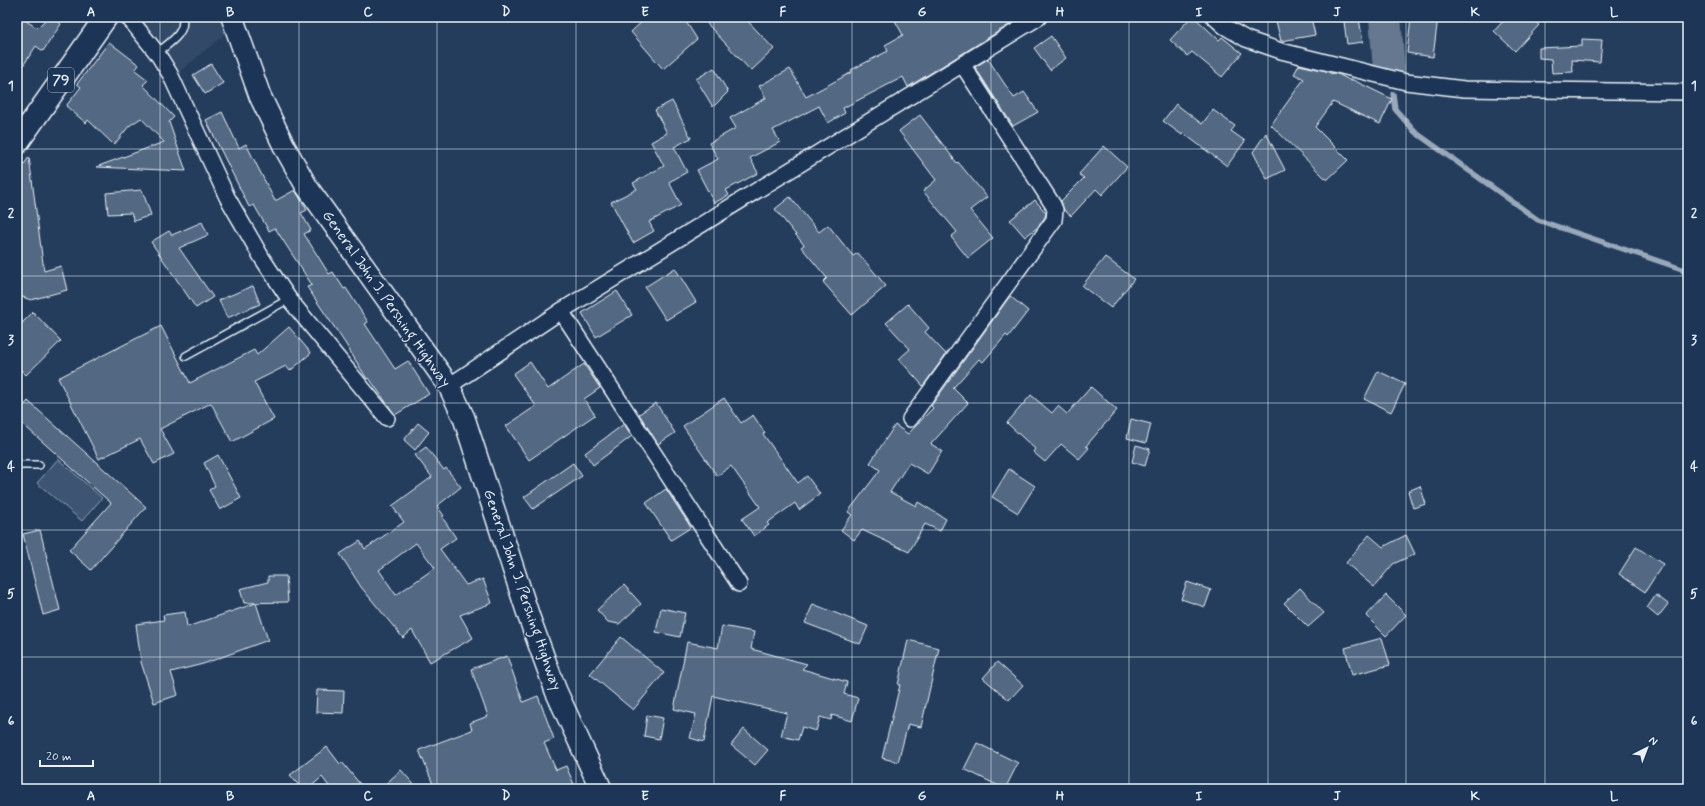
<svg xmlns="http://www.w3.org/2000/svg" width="1705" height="806" viewBox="0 0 1705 806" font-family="Mynerve,sans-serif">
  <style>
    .built { fill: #334a68 }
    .green { fill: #3e5472; stroke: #93a2b5 }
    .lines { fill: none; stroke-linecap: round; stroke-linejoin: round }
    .stream { stroke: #99a8ba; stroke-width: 5.5 }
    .river { stroke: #657890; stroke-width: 32 }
    .building { fill: #536782; stroke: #e8f1f8; fill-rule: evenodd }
    .service-casing { stroke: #e8f1f8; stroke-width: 10 }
    .minor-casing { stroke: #e8f1f8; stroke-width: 18 }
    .secondary-casing { stroke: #e8f1f8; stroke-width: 24 }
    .trunk-casing { stroke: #e8f1f8; stroke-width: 25 }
    .service { stroke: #1d3557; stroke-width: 7 }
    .minor { stroke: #1d3557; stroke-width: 15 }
    .secondary { stroke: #1d3557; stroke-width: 21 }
    .trunk { stroke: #1d3557; stroke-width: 22 }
    .grid { fill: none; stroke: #e8f1f8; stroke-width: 1; stroke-opacity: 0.55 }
    .labels { text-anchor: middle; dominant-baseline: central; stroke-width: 3; stroke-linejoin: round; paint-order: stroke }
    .shield { fill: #1d3557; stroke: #abb9c8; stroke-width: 1 }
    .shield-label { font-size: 14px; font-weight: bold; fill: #e8f1f8 }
    .street-label { font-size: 15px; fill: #e8f1f8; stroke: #1d3557 }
    .neatline { fill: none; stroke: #e8f1f8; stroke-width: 1.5 }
    .grid-label { font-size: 13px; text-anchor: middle; font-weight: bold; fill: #e8f1f8 }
  </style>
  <rect width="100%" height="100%" fill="#253d5d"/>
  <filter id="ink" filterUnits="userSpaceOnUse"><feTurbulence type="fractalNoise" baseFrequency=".025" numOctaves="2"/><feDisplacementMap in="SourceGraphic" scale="8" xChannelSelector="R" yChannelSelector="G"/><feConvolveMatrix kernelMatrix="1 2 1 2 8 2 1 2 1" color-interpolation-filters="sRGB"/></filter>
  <g filter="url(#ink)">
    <path class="built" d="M 139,17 L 219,17 L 225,34 L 179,72 L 162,45 Z"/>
    <path class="green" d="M 58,459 L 102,498 L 82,521 L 37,483 Z"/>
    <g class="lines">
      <path class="stream" d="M 1393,94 L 1395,109 L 1415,132 L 1538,220 L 1682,269 L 1688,277"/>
      <path class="river" d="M 1385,17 L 1389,70"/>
    </g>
    <g class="building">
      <path d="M 17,17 L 20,17 L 37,28 L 48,17 L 53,17 L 61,24 L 43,51 L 36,46 L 17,75 Z"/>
      <path d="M 647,17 L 683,17 L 697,39 L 663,69 L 631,32 Z"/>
      <path d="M 701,17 L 744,17 L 774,49 L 751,71 Z"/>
      <path d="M 893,17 L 1022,17 L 908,87 L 903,77 L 843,108 L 845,113 L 828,123 L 819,106 L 773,130 L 780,142 L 750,158 L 758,173 L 726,190 L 729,195 L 714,203 L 697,170 L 718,159 L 709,143 L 736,128 L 730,118 L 766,98 L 759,86 L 790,69 L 806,97 L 852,72 L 851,70 L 888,51 L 885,45 L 903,35 Z"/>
      <path d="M 1191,17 L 1194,17 L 1219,40 L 1222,37 L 1242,53 L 1222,77 L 1192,52 L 1187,56 L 1170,40 Z"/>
      <path d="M 1275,17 L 1311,17 L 1315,35 L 1281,41 Z"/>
      <path d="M 1411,17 L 1438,17 L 1433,57 L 1407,53 Z"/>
      <path d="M 1507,17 L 1530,17 L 1539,25 L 1515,51 L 1494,31 Z"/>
      <path d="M 1359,19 L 1363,42 L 1347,44 L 1344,22 Z"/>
      <path d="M 1051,36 L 1066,58 L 1050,70 L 1034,48 Z"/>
      <path d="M 1582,39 L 1602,40 L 1600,62 L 1572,60 L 1573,72 L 1552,73 L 1551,59 L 1539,58 L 1539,48 L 1582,46 Z"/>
      <path d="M 109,42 L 139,65 L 135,70 L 148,80 L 143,85 L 174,117 L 169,122 L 186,171 L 96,167 L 164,142 L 141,118 L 129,126 L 114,145 L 88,120 L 86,123 L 66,106 L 81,87 L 77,84 Z"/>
      <path d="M 988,59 L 1014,98 L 1024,92 L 1038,112 L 1013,126 L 975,67 Z"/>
      <path d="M 211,64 L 223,83 L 205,94 L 193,75 Z"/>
      <path d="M 1299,65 L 1326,71 L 1332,74 L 1332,73 L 1338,74 L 1351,81 L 1351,79 L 1392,99 L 1380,124 L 1333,102 L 1315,127 L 1348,160 L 1327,180 L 1271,125 L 1304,79 L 1294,74 Z"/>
      <path d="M 714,68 L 728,92 L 713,107 L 696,79 Z"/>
      <path d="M 672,101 L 691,138 L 674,147 L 687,172 L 669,182 L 681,205 L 649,222 L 654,231 L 633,243 L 611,202 L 637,189 L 633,183 L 664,166 L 651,142 L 667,133 L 655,110 Z"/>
      <path d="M 1176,104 L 1202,124 L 1213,110 L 1235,126 L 1231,131 L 1245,141 L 1227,166 L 1183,133 L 1182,135 L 1163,121 Z"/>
      <path d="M 222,112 L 239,148 L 246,144 L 275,201 L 295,190 L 307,210 L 301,213 L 311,230 L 304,234 L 329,274 L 333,272 L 344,289 L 346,288 L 368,322 L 365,324 L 395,369 L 408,361 L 429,394 L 395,415 L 369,378 L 367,379 L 345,343 L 307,287 L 312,285 L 275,228 L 269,231 L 254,205 L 249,207 L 206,120 Z"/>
      <path d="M 920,115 L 957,163 L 958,162 L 987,197 L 970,210 L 993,238 L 968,258 L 951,237 L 957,232 L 923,191 L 936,180 L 899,131 Z"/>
      <path d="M 1266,133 L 1285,170 L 1267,179 L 1253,152 Z"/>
      <path d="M 1104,146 L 1127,167 L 1102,195 L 1096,189 L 1071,216 L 1064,210 L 1061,201 L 1084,178 L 1079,174 Z"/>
      <path d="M 29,157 L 44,271 L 61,266 L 67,290 L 31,300 L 17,295 L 17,175 Z"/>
      <path d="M 142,190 L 151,215 L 134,221 L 131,213 L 108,214 L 106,193 Z"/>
      <path d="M 790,197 L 819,232 L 828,225 L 853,256 L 858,253 L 886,286 L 852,315 L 823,282 L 827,278 L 801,247 L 804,245 L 775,209 Z"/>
      <path d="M 1035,200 L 1046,213 L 1045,217 L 1038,227 L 1025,237 L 1010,220 Z"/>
      <path d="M 202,222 L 208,235 L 179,248 L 213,297 L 196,308 L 151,242 L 169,231 L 172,235 Z"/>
      <path d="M 1105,257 L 1134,279 L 1111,308 L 1082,286 Z"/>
      <path d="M 675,268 L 696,302 L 666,320 L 645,287 Z"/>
      <path d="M 253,286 L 260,304 L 227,318 L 219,300 Z"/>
      <path d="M 617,291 L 632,315 L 596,337 L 582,313 Z"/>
      <path d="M 1010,296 L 1028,311 L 1008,337 L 1006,335 L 983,362 L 979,359 L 953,388 L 968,403 L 931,444 L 942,451 L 928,474 L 909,463 L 890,492 L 916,506 L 918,502 L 946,519 L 940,531 L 925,524 L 909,552 L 862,530 L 854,540 L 841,530 L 852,515 L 848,512 L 880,470 L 870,463 L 895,425 L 908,434 L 933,408 L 931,406 Z"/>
      <path d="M 908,304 L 929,328 L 925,332 L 946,354 L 923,386 L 899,359 L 910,349 L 886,323 Z"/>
      <path d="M 33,312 L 61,341 L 26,375 L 17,366 L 17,328 Z"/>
      <path d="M 161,326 L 190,383 L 254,350 L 257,355 L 289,327 L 311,353 L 290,371 L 286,366 L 254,382 L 274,419 L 232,442 L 211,403 L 160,429 L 174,454 L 154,464 L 140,439 L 99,459 L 58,378 Z"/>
      <path d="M 530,362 L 548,389 L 584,364 L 600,388 L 584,399 L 595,415 L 529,460 L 506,426 L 536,406 L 513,374 Z"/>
      <path d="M 1378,371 L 1405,384 L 1391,412 L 1364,399 Z"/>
      <path d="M 1091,387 L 1117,410 L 1086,446 L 1089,448 L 1079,459 L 1061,444 L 1045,462 L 1033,452 L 1035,449 L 1007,423 L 1031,395 L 1052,413 L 1058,406 L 1067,414 Z"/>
      <path d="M 724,398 L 741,423 L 753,415 L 765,433 L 763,434 L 798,483 L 807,476 L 820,494 L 799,510 L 795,503 L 767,523 L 769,525 L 754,536 L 742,519 L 760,507 L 758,504 L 731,466 L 717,476 L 683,426 Z"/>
      <path d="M 28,401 L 146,507 L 91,570 L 69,550 L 111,503 L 17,419 L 17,413 Z"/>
      <path d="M 656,403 L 675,433 L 658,444 L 639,414 Z"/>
      <path d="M 1131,419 L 1151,424 L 1146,443 L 1127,438 Z"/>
      <path d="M 418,423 L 429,432 L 415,450 L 404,440 Z"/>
      <path d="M 624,424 L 632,436 L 593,465 L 585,453 Z"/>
      <path d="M 1136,445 L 1150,449 L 1145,466 L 1132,462 Z"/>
      <path d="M 426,447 L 444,470 L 446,468 L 461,487 L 437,506 L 444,516 L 442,517 L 456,538 L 440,549 L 466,585 L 483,579 L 492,603 L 460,615 L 473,638 L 430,662 L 412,630 L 403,638 L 361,587 L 340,554 L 360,541 L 365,549 L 404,522 L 392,506 L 432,477 L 415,455 ZM 416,543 L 435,568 L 396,595 L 379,570 Z"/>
      <path d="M 218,455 L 241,498 L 220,510 L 209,490 L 215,486 L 204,463 Z"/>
      <path d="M 573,463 L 582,476 L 533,509 L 524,497 Z"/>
      <path d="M 1009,469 L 1035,486 L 1018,513 L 992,497 Z"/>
      <path d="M 1420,486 L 1426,504 L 1413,508 L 1408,491 Z"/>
      <path d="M 666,489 L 690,526 L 690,528 L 671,540 L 646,503 Z"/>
      <path d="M 40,530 L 60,610 L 43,615 L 23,534 Z"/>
      <path d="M 1369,535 L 1383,547 L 1406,535 L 1415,554 L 1393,564 L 1374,587 L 1346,563 Z"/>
      <path d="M 1636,547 L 1663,564 L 1645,592 L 1619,574 Z"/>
      <path d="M 268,576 L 286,576 L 288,602 L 244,603 L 240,589 L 268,582 Z"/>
      <path d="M 1187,582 L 1211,590 L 1205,607 L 1181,599 Z"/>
      <path d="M 624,585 L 641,604 L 619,624 L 608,622 L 597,610 Z"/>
      <path d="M 1300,588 L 1324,613 L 1308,627 L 1284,603 Z"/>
      <path d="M 1386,595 L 1406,615 L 1386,636 L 1366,616 Z"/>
      <path d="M 1656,595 L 1668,604 L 1658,617 L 1647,608 Z"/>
      <path d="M 256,603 L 268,640 L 203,664 L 171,672 L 178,695 L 154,703 L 141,662 L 136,624 L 164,620 L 163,615 L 185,612 L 187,627 Z"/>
      <path d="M 813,604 L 868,626 L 860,644 L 805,623 Z"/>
      <path d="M 661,608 L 685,613 L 680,637 L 656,632 Z"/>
      <path d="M 722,626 L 754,632 L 751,649 L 807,664 L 802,669 L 847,682 L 844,694 L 858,698 L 852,721 L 832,715 L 831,720 L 820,717 L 816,731 L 802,727 L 798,740 L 781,736 L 787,713 L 713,696 L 704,742 L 690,738 L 696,714 L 674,709 L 687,642 L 718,648 Z"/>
      <path d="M 621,637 L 664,673 L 633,710 L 590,674 Z"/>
      <path d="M 1382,638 L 1390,665 L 1352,675 L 1345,648 Z"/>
      <path d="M 908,640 L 939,648 L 921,727 L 908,724 L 898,762 L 882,758 L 900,685 L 898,685 Z"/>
      <path d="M 507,656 L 523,702 L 538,696 L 554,739 L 544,743 L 556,770 L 566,766 L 576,789 L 435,789 L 419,750 L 472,730 L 470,723 L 488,716 L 471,669 Z"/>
      <path d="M 997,662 L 1023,685 L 1009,700 L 983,678 Z"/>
      <path d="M 317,690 L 344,691 L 343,713 L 316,712 Z"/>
      <path d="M 647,715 L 663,718 L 659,739 L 644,736 Z"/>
      <path d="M 744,729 L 768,750 L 755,765 L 731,745 Z"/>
      <path d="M 977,743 L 1018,763 L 1005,789 L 964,769 Z"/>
      <path d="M 327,747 L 340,764 L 342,762 L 364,789 L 331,789 L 322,777 L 308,789 L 302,789 L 290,775 Z"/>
      <path d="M 401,770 L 418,789 L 380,789 Z"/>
    </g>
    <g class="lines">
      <defs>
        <g id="service">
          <path d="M 157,53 C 168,44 187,33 182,17"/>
          <path d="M 186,356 L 289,299"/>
          <path d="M 17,465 L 39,465"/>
        </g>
        <g id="minor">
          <path d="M 128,17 L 157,53 L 170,74 L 227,197 L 262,258 L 289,299 L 387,418"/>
          <path d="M 1214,17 L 1224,26 L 1246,39 L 1281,51 L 1406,82 L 1464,89 L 1688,92"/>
          <path d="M 561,311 L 739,584"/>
          <path d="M 449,386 L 561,311 L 1039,17"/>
          <path d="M 910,419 L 1054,220 L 1055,210 L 1053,205 L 962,64"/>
        </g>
        <path id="secondary" d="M 232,17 L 260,96 L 285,148 L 307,187 L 449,386 L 464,418 L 529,617 L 556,691 L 601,789"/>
        <path id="trunk" d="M 17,143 L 106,17"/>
      </defs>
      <use href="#service" class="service-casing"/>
      <use href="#minor" class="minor-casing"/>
      <use href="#secondary" class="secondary-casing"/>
      <use href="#trunk" class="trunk-casing"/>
      <use href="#service" class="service"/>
      <use href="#minor" class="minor"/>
      <use href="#secondary" class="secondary"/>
      <use href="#trunk" class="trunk"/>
    </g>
  </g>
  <path class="grid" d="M 160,17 L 160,789M 299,17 L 299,789M 437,17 L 437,789M 576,17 L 576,789M 714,17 L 714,789M 852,17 L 852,789M 991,17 L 991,789M 1129,17 L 1129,789M 1268,17 L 1268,789M 1406,17 L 1406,789M 1545,17 L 1545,789M 17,149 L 1688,149M 17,276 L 1688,276M 17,403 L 1688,403M 17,530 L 1688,530M 17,657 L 1688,657"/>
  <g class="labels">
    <rect class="shield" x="48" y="68" width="26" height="24" rx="3"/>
    <g class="shield-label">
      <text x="61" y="80">79</text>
    </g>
    <g class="street-label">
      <text transform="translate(386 299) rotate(55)">General John J. Pershing Highway</text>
      <text transform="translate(522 590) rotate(71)">General John J. Pershing Highway</text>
    </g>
  </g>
  <rect width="1705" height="806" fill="none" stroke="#1d3557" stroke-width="44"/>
  <g transform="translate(1647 748) rotate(42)" stroke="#1d3557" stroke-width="3" paint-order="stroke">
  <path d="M0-3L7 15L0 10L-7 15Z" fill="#e8f1f8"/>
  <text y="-6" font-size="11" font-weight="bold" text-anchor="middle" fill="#e8f1f8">N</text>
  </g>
  <path d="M40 760v6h53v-6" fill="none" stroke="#e8f1f8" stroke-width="2"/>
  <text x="46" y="760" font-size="12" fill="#e8f1f8" stroke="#1d3557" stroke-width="3" paint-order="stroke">20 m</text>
  <rect x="22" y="22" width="1661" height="762" class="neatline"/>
  <g class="grid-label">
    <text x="91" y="16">A</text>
    <text x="230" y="16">B</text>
    <text x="368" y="16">C</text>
    <text x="506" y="16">D</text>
    <text x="645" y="16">E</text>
    <text x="783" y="16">F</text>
    <text x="922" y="16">G</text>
    <text x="1060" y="16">H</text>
    <text x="1199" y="16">I</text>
    <text x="1337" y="16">J</text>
    <text x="1475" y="16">K</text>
    <text x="1614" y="16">L</text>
    <text x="11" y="90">1</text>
    <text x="1694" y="90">1</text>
    <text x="11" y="217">2</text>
    <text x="1694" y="217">2</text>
    <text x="11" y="344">3</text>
    <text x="1694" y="344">3</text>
    <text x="11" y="471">4</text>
    <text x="1694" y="471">4</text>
    <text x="11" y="598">5</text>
    <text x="1694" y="598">5</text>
    <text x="11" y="725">6</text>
    <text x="1694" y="725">6</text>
    <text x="91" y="800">A</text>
    <text x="230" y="800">B</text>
    <text x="368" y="800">C</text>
    <text x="506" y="800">D</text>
    <text x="645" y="800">E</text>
    <text x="783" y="800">F</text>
    <text x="922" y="800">G</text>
    <text x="1060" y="800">H</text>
    <text x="1199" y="800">I</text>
    <text x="1337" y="800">J</text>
    <text x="1475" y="800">K</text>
    <text x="1614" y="800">L</text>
  </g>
</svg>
